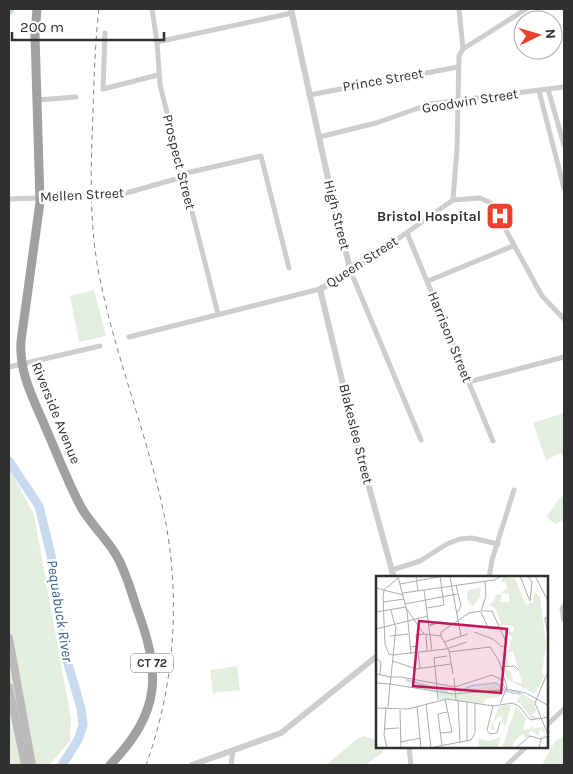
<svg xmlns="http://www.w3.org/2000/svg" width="573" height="774" viewBox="0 0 573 774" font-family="Karla,sans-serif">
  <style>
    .green { fill: #e3eede }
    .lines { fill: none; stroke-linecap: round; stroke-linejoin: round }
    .river { stroke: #c9d9ee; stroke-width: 9 }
    .minor { stroke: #cdcdcd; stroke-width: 5 }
    .tertiary { stroke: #cdcdcd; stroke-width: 6 }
    .secondary { stroke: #bababa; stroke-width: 8 }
    .trunk { stroke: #a0a0a0; stroke-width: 9 }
    .rail { stroke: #858585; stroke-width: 1; stroke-dasharray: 5 4; stroke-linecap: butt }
    .labels { text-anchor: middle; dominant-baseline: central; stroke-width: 5; stroke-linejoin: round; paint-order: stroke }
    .shield { fill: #fff; stroke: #6e6e6e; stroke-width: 1 }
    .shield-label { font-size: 12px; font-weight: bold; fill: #303030 }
    .street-label { font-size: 14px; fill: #303030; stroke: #fff }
    .poi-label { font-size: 14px; font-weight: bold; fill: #303030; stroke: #fff; text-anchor: end }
    .water-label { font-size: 15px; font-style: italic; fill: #3a6296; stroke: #fff }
    .inset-river { fill: none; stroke: #c9d9ee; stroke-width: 2.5 }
    .inset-road { fill: none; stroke: #acacac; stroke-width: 1 }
    .view { fill: #c2185b; fill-opacity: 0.15; stroke: #c2185b; stroke-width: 2.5 }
    .inset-edge { fill: none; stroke: #303030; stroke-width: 2.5 }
  </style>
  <rect width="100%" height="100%" fill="#fff"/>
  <g class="green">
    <path d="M 94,290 L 106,336 L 79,342 L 70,296 Z"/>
    <path d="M 564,413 L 564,458 L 561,453 L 546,460 L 533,423 Z"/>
    <path d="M 9,467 L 34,515 L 71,719 L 70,741 L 49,765 L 9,765 Z"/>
    <path d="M 564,493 L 564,520 L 555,524 L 546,517 Z"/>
    <path d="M 237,666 L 240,690 L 213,693 L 210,670 Z"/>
    <path d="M 364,736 L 377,740 L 377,748 L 384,748 L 382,753 L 365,765 L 326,765 L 357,739 Z"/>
    <path d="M 564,736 L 564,765 L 542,765 L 555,741 Z"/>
  </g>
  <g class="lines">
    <g class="river">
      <path d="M 9,11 L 10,9"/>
      <path d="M 9,461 L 39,506 L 51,555 L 66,657 L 81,708 L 83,725 L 78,740 L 62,765"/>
    </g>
    <g class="minor">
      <path d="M 152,9 L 157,42 L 160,85 L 218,314"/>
      <path d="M 459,9 L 463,49"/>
      <path d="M 105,33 L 103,89 L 158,75"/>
      <path d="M 157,42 L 292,13"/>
      <path d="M 548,89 L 564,145"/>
      <path d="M 539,91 L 564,188"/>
      <path d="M 309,95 L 458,67"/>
      <path d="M 37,100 L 76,97"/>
      <path d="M 319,137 L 376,123 L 430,104 L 564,87"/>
      <path d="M 182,174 L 261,156 L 289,268"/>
      <path d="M 9,199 L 119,195 L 183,177"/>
      <path d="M 453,200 L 480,198 L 491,203 L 542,296 L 564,319"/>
      <path d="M 407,233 L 493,441"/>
      <path d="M 428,281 L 513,246"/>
      <path d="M 129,337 L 320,289"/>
      <path d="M 9,367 L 100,346"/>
      <path d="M 468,382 L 564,357"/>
      <path d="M 421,440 L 351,272 L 453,200 L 457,148 L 459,56 L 463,49 L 526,9"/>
      <path d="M 392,570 L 420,561 L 447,544 L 460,539 L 472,538 L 498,544"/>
      <path d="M 489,578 L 492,560 L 514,490"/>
      <path d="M 564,606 L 562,609 L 564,620"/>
      <path d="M 547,725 L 564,709"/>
      <path d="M 409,748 L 411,765"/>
      <path d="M 231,765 L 233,750"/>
      <path d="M 507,765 L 525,748"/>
    </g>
    <g class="tertiary">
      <path d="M 291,9 L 334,206 L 351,272 L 320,289 L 358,447 L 394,578"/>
      <path d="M 192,765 L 281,733 L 377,656"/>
    </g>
    <g class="secondary">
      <path d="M 9,638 L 32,765"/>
      <path d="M 9,687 L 25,765"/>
    </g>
    <path class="trunk" d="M 37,9 L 35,35 L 40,202 L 21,341 C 19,372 32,396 44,424 C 56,451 67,481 81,507 C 90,523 105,537 115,553 C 125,569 130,588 136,606 C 161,673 162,711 110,765"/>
    <path class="rail" d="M 99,9 C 95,43 94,78 93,113 C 91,163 89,213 97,263 C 112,349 146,429 164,514 C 181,596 175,686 146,765"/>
  </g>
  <defs>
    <symbol id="hospital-square" viewBox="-11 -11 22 22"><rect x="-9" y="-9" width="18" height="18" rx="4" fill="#ed412d" stroke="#fff"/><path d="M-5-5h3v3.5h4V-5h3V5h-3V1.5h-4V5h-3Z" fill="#fff"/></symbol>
  </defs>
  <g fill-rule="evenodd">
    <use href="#hospital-square" x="484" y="200" width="32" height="32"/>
  </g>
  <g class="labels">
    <rect class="shield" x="131" y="653.5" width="42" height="19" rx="4"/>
    <g class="shield-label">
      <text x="152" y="663">CT 72</text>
    </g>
    <g class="street-label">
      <text transform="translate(383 80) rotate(-10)">Prince Street</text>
      <text transform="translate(470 101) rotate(-9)">Goodwin Street</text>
      <text transform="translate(179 162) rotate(76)">Prospect Street</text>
      <text transform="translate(82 195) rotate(-3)">Mellen Street</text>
      <text transform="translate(337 215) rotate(76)">High Street</text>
      <text transform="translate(362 262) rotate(-33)">Queen Street</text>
      <text transform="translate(450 337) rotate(68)">Harrison Street</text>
      <text transform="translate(56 413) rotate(68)">Riverside Avenue</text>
      <text transform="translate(356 434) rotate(76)">Blakeslee Street</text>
    </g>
    <g class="poi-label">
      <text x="481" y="216">Bristol Hospital</text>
    </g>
    <g class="water-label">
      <text transform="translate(60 611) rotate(81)">Pequabuck River</text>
    </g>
  </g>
  <g transform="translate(376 576)">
    <rect width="172" height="172" fill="#fff"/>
    <path d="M 127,0 L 139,3 L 150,29 L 157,26 L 159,16 L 164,21 L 170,69 L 166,97 L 169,98 L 159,118 L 132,104 L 125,91 L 135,96 L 137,105 L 146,107 L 137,75 L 131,77 L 133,90 L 127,91 L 129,83 L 124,76 L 129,77 L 133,73 L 136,61 L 126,52 L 136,56 L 139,52 L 134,49 L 122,50 L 125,47 L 119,32 L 113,29 L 119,24 L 119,19 L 126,18 L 124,26 L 133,26 L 133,18 L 124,17 L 132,12 L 129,6 L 125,7 ZM 105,11 L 104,20 L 97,31 L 91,23 L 91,15 ZM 28,108 L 71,116 L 119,109 L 128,116 L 123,121 L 109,123 L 108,128 L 63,123 L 61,117 ZM 146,118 L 158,125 L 160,135 L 155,139 L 162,142 L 161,136 L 163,142 L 156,144 L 144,127 L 140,126 ZM 135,129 L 129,151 L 124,139 L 118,146 L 118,154 L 114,154 L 123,130 ZM 140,130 L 150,142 L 147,154 L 154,153 L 156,149 L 157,153 L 167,151 L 170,159 L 165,162 L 163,161 L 169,159 L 165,152 L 162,160 L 156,155 L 153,156 L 154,160 L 149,162 L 147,158 L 140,163 L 135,172 L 126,172 ZM 125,161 L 121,172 L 103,171 L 102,163 L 113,165 Z" fill="#e3eede"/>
    <path class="inset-river" d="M 30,104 L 72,116M 83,116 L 95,110 L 120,107 L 129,115 L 146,118"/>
    <path class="inset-road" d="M 40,0 L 42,15M 144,0 L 154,25M 152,0 L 156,6 L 154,25M 159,0 L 173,27M 22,1 L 31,35 L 35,78M 74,1 L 85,60M 24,8 L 67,0M 80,9 L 85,30 L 81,37M 0,12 L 27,19M 48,14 L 56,75M 27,17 L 118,4 L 126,0M 7,26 L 28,23M 29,28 L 81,18M 30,32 L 48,58 L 65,60M 51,32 L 68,29 L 64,0M 15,34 L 19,50M 105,35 L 110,20 L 109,5M 0,36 L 30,31M 105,36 L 112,52 L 122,51M 173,41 L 169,42 L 173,65M 53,49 L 65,46 L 53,50M 0,53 L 52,40M 98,56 L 117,63 L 126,71 L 131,68 L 116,35 L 106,35M 50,59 L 51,75M 14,60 L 32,58M 65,60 L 65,56 L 93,37 L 105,35M 65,60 L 73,75 L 77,98M 68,66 L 92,58M 34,71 L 41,70 L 40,59 L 48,58M 73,76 L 114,71 L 123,85 L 131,111 L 124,128M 42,77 L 44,92M 17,79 L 13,78 L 9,68 L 7,22 L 8,14 L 22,2M 17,79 L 70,73 L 91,66M 0,82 L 5,86 L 4,99M 17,85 L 40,93 L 75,88M 59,91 L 62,124M 59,91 L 58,82 L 71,80M 125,91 L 139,90 L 143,94M 173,93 L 159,127 L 173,161M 0,98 L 15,101 L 20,50M 78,102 L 80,124M 0,107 L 14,108 L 15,101 L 25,101 L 79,111 L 116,99 L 124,103 L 130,113 L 150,117 L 173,130M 14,108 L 77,118 L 125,114M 82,125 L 84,167M 50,128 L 55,172M 10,131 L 8,159 L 11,172M 12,131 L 14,108M 41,131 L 45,172M 0,132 L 32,133 L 71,123 L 117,130 L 137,127 L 144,131 L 154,144 L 173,141M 24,134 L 25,172M 8,153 L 23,152M 111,154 L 117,130M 111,154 L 114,158 L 121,157 L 124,146M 64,157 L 76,156 L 69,123M 91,165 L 91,126M 24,166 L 45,162M 66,170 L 62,138 L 71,136M 53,172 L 95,164 L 99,157 L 99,127M 140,172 L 154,160 L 165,163M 163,172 L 165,163 L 172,160"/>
    <path class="view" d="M 43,45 L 131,53 L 125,117 L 37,110 Z"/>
    <rect width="172" height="172" class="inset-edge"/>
  </g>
  <rect width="573" height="774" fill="none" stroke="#303030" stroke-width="20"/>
  <g transform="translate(538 35) rotate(85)"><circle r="24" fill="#ffffff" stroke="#acacac"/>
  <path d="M0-4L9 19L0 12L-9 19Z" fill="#ed412d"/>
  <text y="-8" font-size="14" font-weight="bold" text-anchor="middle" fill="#303030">N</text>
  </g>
  <path d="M12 32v8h152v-8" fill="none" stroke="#303030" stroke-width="2.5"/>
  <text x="20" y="32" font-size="15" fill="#303030" stroke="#ffffff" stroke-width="4" paint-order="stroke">200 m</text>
</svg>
